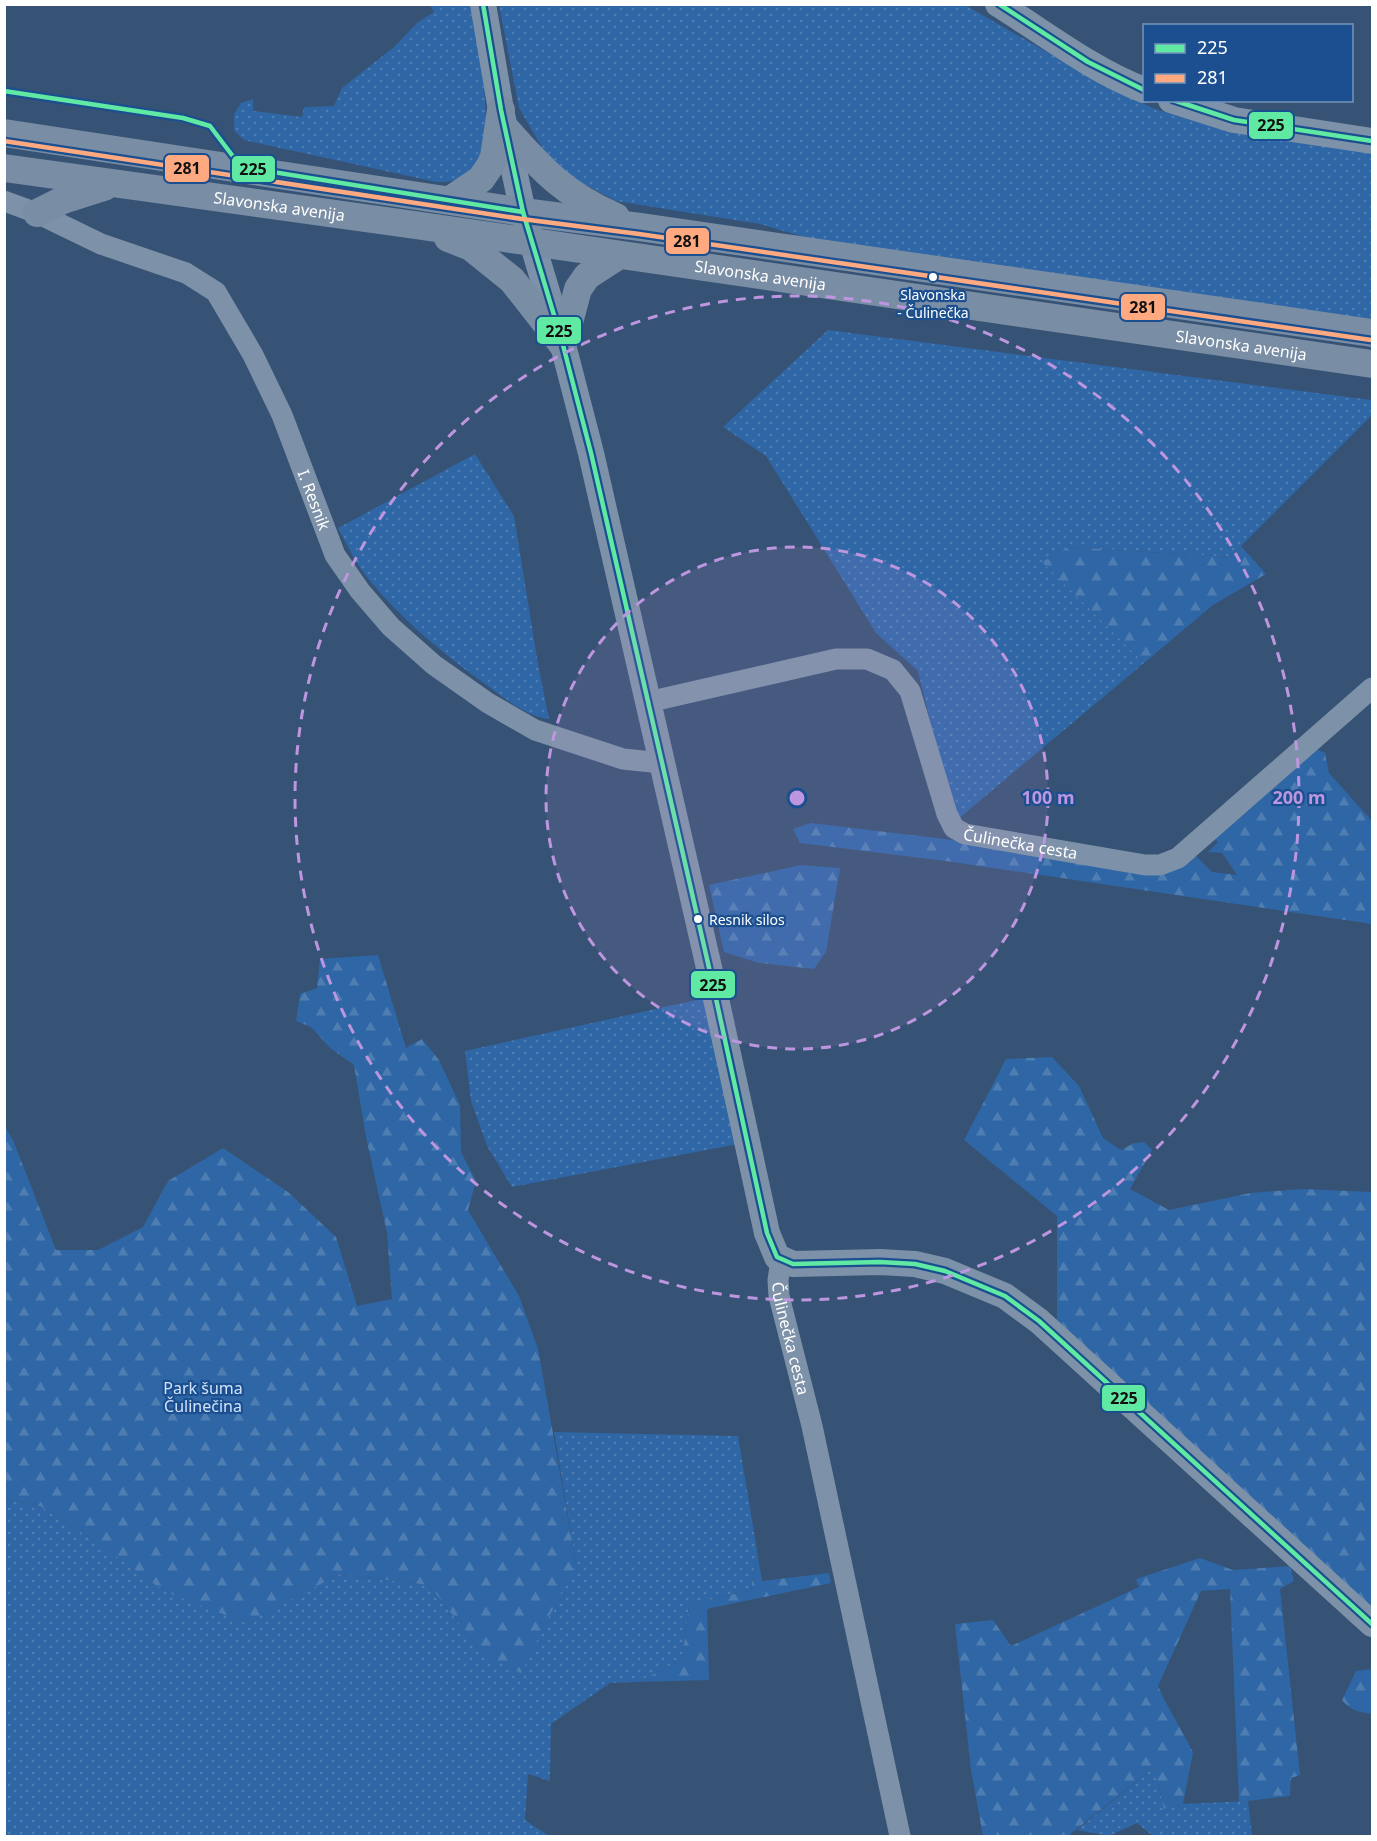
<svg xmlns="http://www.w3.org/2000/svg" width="1377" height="1841" viewBox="0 0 1377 1841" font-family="'Noto Sans',sans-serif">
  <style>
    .grass { fill: url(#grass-dots) }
    .forest { fill: url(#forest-firs) }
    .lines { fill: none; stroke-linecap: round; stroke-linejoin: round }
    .minor { stroke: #7d92a8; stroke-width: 21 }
    .tertiary { stroke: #7d92a8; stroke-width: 26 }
    .secondary { stroke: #798da4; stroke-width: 28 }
    .bus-1-casing { stroke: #1b4f8f; stroke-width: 9 }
    .bus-2-casing { stroke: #1b4f8f; stroke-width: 9 }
    .bus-1 { stroke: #60e9a3; stroke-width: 4.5 }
    .bus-2 { stroke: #ffa980; stroke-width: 4.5 }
    .ring { fill: none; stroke: #bd96df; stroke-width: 3; stroke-dasharray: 10 8 }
    .bus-dot { fill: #fff; stroke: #1b4f8f; stroke-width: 2 }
    .labels { text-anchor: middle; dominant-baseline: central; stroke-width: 4.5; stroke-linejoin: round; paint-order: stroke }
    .bus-label { font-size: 14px; fill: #fff; stroke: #1b4f8f }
    .street-label { font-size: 16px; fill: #fff; stroke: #1b4f8f }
    .park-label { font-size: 16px; fill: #cfe3fa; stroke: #1b4f8f }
    .centre { fill: #bd96df; stroke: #1b4f8f; stroke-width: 3 }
    .ring-label { font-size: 18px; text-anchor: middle; font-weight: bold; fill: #bd96df; stroke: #1b4f8f; stroke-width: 4.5; stroke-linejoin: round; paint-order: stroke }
    .line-badge { stroke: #1b4f8f; stroke-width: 2 }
    .pale-badge-label { font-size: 16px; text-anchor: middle; font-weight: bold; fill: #111 }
  </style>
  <defs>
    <pattern id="grass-dots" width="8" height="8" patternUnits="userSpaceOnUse" patternTransform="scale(1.5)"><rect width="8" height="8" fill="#2f66a5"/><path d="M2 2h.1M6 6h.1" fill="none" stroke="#4e7db2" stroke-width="1.8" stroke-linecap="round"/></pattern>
    <pattern id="forest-firs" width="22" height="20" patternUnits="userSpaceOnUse" patternTransform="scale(1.5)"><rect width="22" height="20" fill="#2f66a5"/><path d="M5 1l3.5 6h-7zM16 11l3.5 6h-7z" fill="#4e7db2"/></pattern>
  </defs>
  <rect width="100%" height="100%" fill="#365274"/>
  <g class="grass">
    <path d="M 430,5 L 470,5 C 477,38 496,132 480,161 C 474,172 458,181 445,182 C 438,183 429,180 422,179 L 244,140 L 234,130 L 234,114 L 241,103 L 253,99 L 253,111 L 302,117 L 304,107 L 334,106 L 342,88 L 394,47 L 418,22 L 434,12 Z"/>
    <path d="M 499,5 L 965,5 L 1106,86 L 1155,109 L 1232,132 L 1372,153 L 1372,321 L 814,240 L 760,224 L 616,201 L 554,168 L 519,108 Z"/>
    <path d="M 828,330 L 1372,400 L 1372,415 L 1230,557 L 1069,547 L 1043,562 L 1144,663 L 958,819 L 952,811 L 918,671 L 876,633 L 766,456 L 723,427 Z"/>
    <path d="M 475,454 L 514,516 L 538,664 L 549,719 C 529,717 508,701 492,689 C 446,656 402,621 366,576 C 355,562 347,544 338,528 Z"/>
    <path d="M 705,998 L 738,1144 L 512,1187 L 487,1146 L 471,1101 L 465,1051 Z"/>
    <path d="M 554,1432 L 738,1436 L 757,1550 L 751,1590 L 689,1605 L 682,1660 L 637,1682 L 610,1683 L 551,1724 L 550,1781 L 528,1774 L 525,1820 L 549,1836 L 5,1836 L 5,1808 L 6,1802 L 4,1801 L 4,1499 L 40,1506 L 95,1541 L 246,1622 L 340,1574 L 429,1585 L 484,1655 L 576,1563 Z"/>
    <path d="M 1154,1767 L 1164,1809 L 1183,1804 L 1248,1801 L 1252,1836 L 1153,1836 L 1137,1823 L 1109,1836 L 1077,1830 Z"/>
  </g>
  <g class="forest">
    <path d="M 1241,546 L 1266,574 L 1213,605 L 1144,663 L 1042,562 L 1069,547 L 1230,557 Z"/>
    <path d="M 1312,747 L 1325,753 L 1329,773 L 1372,821 L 1372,924 L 946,861 L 800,843 L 793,829 L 811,823 L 961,841 L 1157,871 L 1195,855 L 1212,872 L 1237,875 L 1222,853 L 1208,852 L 1218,842 L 1215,839 Z"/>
    <path d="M 801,865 L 840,868 L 826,952 L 814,969 L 759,963 L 724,952 L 709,885 Z"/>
    <path d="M 378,955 L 406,1048 L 422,1039 L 439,1060 L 460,1105 L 461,1152 L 476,1181 L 468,1210 L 519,1296 L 538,1349 L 576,1563 L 521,1673 L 484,1655 L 429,1585 L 340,1574 L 246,1623 L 164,1591 L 95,1541 L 40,1506 L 5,1499 L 5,1127 L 13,1140 L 56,1250 L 98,1250 L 143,1227 L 168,1181 L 223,1148 L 288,1192 L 336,1237 L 357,1306 L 392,1299 L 387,1233 L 366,1137 L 354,1065 L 330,1048 L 311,1027 L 296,1021 L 300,994 L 317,988 L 320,959 Z"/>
    <path d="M 1052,1057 L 1079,1086 L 1103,1138 L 1121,1150 L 1134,1143 L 1144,1142 L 1152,1150 L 1130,1189 L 1169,1210 L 1250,1193 L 1303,1189 L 1372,1192 L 1372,1608 L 1057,1323 L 1057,1216 L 964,1140 L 1006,1059 Z"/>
    <path d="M 757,1550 L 762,1581 L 829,1573 L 831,1583 L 707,1609 L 709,1680 L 637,1682 L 682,1660 L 689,1605 L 751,1590 Z"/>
    <path d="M 1200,1558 L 1233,1570 L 1290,1566 L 1294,1581 L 1280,1589 L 1300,1775 L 1291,1778 L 1290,1796 L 1239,1802 L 1230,1589 L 1201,1591 L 1158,1686 L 1163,1697 L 1193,1752 L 1183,1804 L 1164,1809 L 1154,1767 L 1068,1836 L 983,1836 L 971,1770 L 955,1624 L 993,1620 L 1011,1646 L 1139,1587 L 1136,1579 Z"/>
    <path d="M 1372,1669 L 1372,1714 C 1359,1712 1351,1711 1342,1700 L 1356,1671 Z"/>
  </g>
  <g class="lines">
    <g class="minor">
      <path id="s1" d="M 4,201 L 37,213 L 101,244 L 186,273 L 216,292 L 253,355 L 282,415 L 335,555 L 360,591 L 391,627 L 434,665 L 488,703 L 535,730 L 623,759 L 662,763"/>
      <path id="s2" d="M 648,702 L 836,659 L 867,659 L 893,670 L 910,691 L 947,814 L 954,828 L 965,834 L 1145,865 L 1160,865 L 1178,858 L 1372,688"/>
      <path id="s3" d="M 781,1260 L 778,1280 L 779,1296 L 812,1426 L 900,1836"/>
    </g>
    <g class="tertiary">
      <path d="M 483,4 L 501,110 L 523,212 L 563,345 L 591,453 L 713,985 L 767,1233 L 777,1257 L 793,1264 L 880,1262 L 915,1264 L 945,1271 L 1005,1296 L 1039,1321 L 1372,1624"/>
      <path d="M 998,4 C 1046,34 1092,70 1144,90"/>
      <path d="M 1171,100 L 1234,120 L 1372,141"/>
    </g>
    <g class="secondary">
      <path d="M 505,128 C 542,170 564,194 616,217"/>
      <path d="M 4,133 L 523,212 L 640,227 L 1372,333"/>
      <path id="s4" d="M 4,168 L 415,225 L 1372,364"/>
      <path d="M 450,200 L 481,179 L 490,166 L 494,157 L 501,110"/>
      <path d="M 37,213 L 63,200 L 104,187"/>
      <path d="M 448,238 L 471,247 L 512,280 L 563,345"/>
      <path d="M 563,345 L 578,289 L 587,276 L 618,256"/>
    </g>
    <defs>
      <g id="bus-1">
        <path d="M 483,4 L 501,110 L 523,212 L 563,345 L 591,453 L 713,985 L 767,1233 L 777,1257 L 793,1264 L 880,1262 L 915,1264 L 945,1271 L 1005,1296 L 1039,1321 L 1372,1624"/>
        <path d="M 999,4 L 1088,62 L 1144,90"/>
        <path d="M 4,91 L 183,118 L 210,126 L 241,167 L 523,212"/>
        <path d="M 1173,100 L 1234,120 L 1372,141"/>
      </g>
      <path id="bus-2" d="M 4,141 L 522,219 L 639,234 L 1371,340"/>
    </defs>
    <use href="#bus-1" class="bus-1-casing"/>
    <use href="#bus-2" class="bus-2-casing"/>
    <use href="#bus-1" class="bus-1"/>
    <use href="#bus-2" class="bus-2"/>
  </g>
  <circle cx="797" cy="798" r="251" fill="#bd96df" fill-opacity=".12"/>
  <g class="ring">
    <circle cx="797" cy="798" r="251"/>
    <circle cx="797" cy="798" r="502"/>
  </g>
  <g class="bus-dot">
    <circle cx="933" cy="277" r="5"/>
    <circle cx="698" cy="919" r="5"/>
  </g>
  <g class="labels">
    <g class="bus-label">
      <text x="933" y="294">Slavonska<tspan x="933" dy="18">- Čulinečka</tspan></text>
      <text x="709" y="919" text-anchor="start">Resnik silos</text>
    </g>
    <g class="street-label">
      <text stroke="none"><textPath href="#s4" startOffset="278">Slavonska avenija</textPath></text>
      <text stroke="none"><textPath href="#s4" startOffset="764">Slavonska avenija</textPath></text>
      <text stroke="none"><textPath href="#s4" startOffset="1250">Slavonska avenija</textPath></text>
      <text stroke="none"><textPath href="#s1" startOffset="462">I. Resnik</textPath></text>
      <text stroke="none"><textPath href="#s2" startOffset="492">Čulinečka cesta</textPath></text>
      <text stroke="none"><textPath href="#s3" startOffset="80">Čulinečka cesta</textPath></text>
    </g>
    <g class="park-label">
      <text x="203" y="1388">Park šuma<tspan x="203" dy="18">Čulinečina</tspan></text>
    </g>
  </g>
  <circle cx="797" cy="798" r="9" class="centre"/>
  <g class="ring-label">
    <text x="1048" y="804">100 m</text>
    <text x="1299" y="804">200 m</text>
  </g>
  <g class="line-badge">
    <rect x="1248" y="111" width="46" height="29" rx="6" fill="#60e9a3"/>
    <rect x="164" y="154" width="46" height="29" rx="6" fill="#ffa980"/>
    <rect x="231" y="155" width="45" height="28" rx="6" fill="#60e9a3"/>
    <rect x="665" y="227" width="45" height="28" rx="6" fill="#ffa980"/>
    <rect x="1120" y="293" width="46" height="28" rx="6" fill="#ffa980"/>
    <rect x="536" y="316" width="46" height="29" rx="6" fill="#60e9a3"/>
    <rect x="690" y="970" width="46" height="29" rx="6" fill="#60e9a3"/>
    <rect x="1101" y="1384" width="45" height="28" rx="6" fill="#60e9a3"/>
  </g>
  <g class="pale-badge-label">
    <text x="1271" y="131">225</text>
    <text x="187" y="174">281</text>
    <text x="253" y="175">225</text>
    <text x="687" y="247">281</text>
    <text x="1143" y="313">281</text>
    <text x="559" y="337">225</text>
    <text x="713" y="991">225</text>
    <text x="1124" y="1404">225</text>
  </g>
  <rect width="1377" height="1841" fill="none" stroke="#ffffff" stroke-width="12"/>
  <rect x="1143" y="24" width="210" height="78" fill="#1b4f8f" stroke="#7695bc" stroke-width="1.5"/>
  <rect x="1155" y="44" width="30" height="9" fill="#60e9a3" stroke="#7695bc" stroke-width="1.5"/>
  <text x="1197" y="54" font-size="18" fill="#ffffff">225</text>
  <rect x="1155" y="74" width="30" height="9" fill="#ffa980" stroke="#7695bc" stroke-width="1.5"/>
  <text x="1197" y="84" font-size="18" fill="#ffffff">281</text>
</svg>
